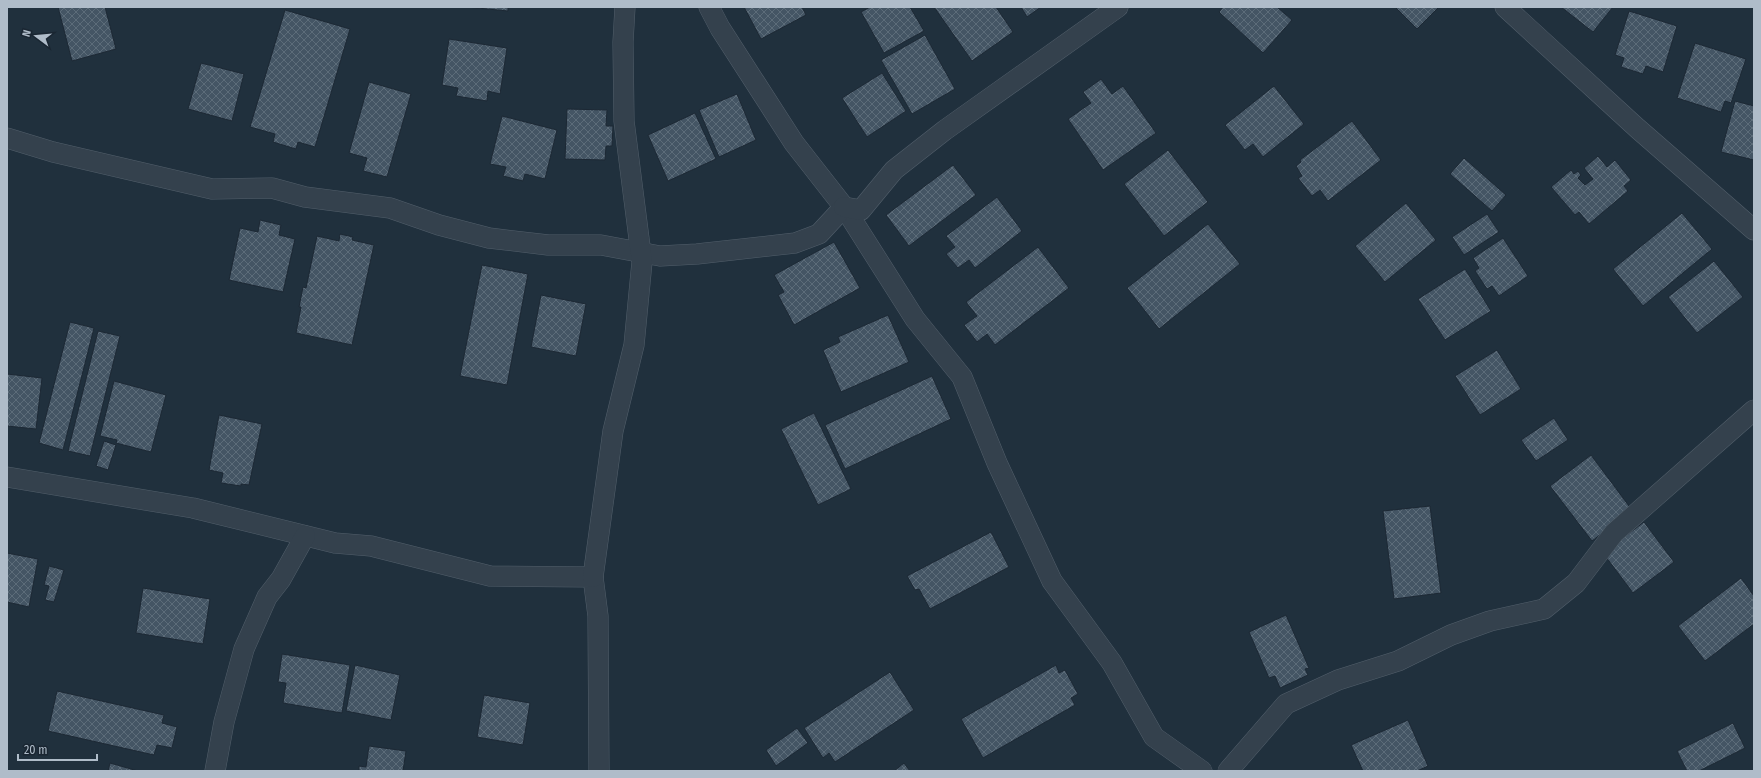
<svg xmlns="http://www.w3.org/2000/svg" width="1761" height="778" viewBox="0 0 1761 778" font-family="'Fira Sans Condensed',sans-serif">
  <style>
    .building { fill: url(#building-cross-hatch); stroke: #1c2834 }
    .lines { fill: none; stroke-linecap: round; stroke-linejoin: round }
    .minor-casing { stroke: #525f6b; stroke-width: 21 }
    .minor { stroke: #34414d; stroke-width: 20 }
  </style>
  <defs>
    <pattern id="building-cross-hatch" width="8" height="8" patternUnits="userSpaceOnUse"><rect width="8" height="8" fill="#445564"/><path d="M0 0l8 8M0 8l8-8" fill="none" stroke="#5c6c79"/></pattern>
  </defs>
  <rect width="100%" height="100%" fill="#20303d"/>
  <g class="building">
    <path d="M 58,7 L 105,7 L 116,49 L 72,61 Z"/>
    <path d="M 467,7 L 508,7 L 508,11 Z"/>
    <path d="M 744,7 L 802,7 L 806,15 L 761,39 Z"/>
    <path d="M 870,7 L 910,7 L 924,31 L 884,53 L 861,12 Z"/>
    <path d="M 934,7 L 996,7 L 1013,32 L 972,61 Z"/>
    <path d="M 1021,7 L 1041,7 L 1027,17 Z"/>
    <path d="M 1223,7 L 1277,7 L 1292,20 L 1263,53 L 1219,12 Z"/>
    <path d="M 1395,7 L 1439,7 L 1417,29 Z"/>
    <path d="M 1561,7 L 1613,7 L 1593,32 Z"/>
    <path d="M 285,10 L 350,29 L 315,147 L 298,142 L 296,149 L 273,142 L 275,134 L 250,127 Z"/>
    <path d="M 1629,11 L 1677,26 L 1663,72 L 1646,66 L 1643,74 L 1621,67 L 1624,58 L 1615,55 Z"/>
    <path d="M 925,35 L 955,89 L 912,114 L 881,60 Z"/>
    <path d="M 449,39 L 507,48 L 500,94 L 488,91 L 487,101 L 456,96 L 458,88 L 442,85 Z"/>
    <path d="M 1695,43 L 1746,59 L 1731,103 L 1725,101 L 1721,112 L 1677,98 Z"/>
    <path d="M 201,63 L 244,74 L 232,121 L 188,109 Z"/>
    <path d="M 882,73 L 906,111 L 867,137 L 842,98 Z"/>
    <path d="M 1101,79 L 1112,94 L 1123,86 L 1156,133 L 1103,170 L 1068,119 L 1091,103 L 1083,92 Z"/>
    <path d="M 369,82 L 411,94 L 387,177 L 363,171 L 367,158 L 349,153 Z"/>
    <path d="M 1274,86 L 1304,124 L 1263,157 L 1253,144 L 1245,150 L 1225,125 Z"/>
    <path d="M 737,94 L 756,140 L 719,157 L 699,110 Z"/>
    <path d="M 1735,101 L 1754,106 L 1754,160 L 1721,152 Z"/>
    <path d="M 567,109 L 607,110 L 606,126 L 613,126 L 612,146 L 606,146 L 605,160 L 565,159 Z"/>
    <path d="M 695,113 L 716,159 L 668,181 L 648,135 Z"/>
    <path d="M 502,116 L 557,130 L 545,179 L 525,174 L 523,181 L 503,176 L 506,167 L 490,164 Z"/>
    <path d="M 1352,121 L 1381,160 L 1328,201 L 1320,190 L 1312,196 L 1298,178 L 1302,176 L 1296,166 L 1301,162 L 1300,160 Z"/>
    <path d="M 1168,150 L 1208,202 L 1164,236 L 1124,184 Z"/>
    <path d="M 1598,156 L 1607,167 L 1615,160 L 1631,180 L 1624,186 L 1628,191 L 1589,224 L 1579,212 L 1575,215 L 1551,187 L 1571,170 L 1574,174 L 1578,171 L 1581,175 L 1578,178 L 1585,185 L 1593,179 L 1584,168 Z"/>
    <path d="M 1464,158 L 1506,195 L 1492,211 L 1450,174 Z"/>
    <path d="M 953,165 L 976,195 L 909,246 L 886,215 Z"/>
    <path d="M 997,197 L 1022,231 L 975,268 L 969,260 L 958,268 L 946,254 L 955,247 L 946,236 Z"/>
    <path d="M 1406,203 L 1436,240 L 1385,282 L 1355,246 Z"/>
    <path d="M 1682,213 L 1712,249 L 1643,306 L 1613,269 Z"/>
    <path d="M 1487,214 L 1499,232 L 1464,255 L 1452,237 Z"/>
    <path d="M 260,220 L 281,225 L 279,235 L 295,239 L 283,292 L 229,280 L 240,228 L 258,232 Z"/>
    <path d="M 1208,224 L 1240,264 L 1159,329 L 1127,288 Z"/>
    <path d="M 340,234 L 353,237 L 352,240 L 374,245 L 352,345 L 296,333 L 301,307 L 299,307 L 303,287 L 306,288 L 317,236 L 339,241 Z"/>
    <path d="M 1503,238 L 1528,276 L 1499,296 L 1492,286 L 1487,289 L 1475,271 L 1479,268 L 1473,258 Z"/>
    <path d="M 834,242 L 860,288 L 794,325 L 778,295 L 784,292 L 774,275 Z"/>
    <path d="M 1038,247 L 1069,288 L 995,345 L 987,334 L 977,342 L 964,325 L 977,316 L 966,302 Z"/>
    <path d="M 1714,261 L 1743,297 L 1697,333 L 1668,297 Z"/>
    <path d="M 482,265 L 528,274 L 507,385 L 460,376 Z"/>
    <path d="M 1465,269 L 1491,311 L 1445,340 L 1418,299 Z"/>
    <path d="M 541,295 L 586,304 L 576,356 L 531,347 Z"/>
    <path d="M 888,315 L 909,362 L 841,392 L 823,350 L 840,342 L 838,337 Z"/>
    <path d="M 70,322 L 94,328 L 63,450 L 39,443 Z"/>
    <path d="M 98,331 L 120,336 L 90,456 L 68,451 Z"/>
    <path d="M 1497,350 L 1521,389 L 1480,415 L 1455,376 Z"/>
    <path d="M 7,374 L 42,378 L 36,429 L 7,426 Z"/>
    <path d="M 932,376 L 951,419 L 845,469 L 825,425 Z"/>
    <path d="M 114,381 L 166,395 L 151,452 L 116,443 L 117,440 L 100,436 Z"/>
    <path d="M 814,413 L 851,489 L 818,505 L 781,429 Z"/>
    <path d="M 219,415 L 262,424 L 249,485 L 241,484 L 241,486 L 221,483 L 223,473 L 209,470 Z"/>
    <path d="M 1554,418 L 1568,440 L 1536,461 L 1521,440 Z"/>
    <path d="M 104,441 L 116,445 L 108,470 L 96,466 Z"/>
    <path d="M 1591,455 L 1632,510 L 1592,541 L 1550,486 Z"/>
    <path d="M 1430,506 L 1441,593 L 1394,599 L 1383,511 Z"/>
    <path d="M 1644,522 L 1674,562 L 1633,593 L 1603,553 Z"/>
    <path d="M 991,532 L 1009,567 L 930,609 L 919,589 L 915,590 L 907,576 Z"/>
    <path d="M 7,553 L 38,559 L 29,607 L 7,602 Z"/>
    <path d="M 49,566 L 64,570 L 54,602 L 45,600 L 49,586 L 44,585 Z"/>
    <path d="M 1741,578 L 1754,596 L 1754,624 L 1705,661 L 1678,626 Z"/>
    <path d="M 143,588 L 210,599 L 203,644 L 136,633 Z"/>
    <path d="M 1286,615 L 1309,668 L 1305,669 L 1308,675 L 1280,688 L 1275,676 L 1269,678 L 1249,632 Z"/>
    <path d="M 282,654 L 350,665 L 342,713 L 283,703 L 286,683 L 278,682 Z"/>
    <path d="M 355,665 L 400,675 L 391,720 L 346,711 Z"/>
    <path d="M 1056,665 L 1059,673 L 1065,670 L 1078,694 L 1071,698 L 1075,705 L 983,758 L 961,719 Z"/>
    <path d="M 890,672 L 914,710 L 835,762 L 829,753 L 823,758 L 804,728 Z"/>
    <path d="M 57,691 L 164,715 L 162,723 L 177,727 L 172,748 L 157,745 L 154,755 L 48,731 Z"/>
    <path d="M 484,695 L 530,703 L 523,745 L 477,737 Z"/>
    <path d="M 1408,720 L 1428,766 L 1417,771 L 1363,771 L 1351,745 Z"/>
    <path d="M 1733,723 L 1745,748 L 1699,771 L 1687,771 L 1677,751 Z"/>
    <path d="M 797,728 L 808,743 L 776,766 L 766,750 Z"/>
    <path d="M 369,746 L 406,751 L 403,771 L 359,771 L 359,766 L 366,767 Z"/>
    <path d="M 110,763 L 138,771 L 108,771 Z"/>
    <path d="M 904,763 L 910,771 L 894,771 Z"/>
  </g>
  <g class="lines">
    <defs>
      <g id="minor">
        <path d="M 709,7 L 720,28 L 794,143 L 844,207 L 915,319 L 962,377 L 997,463 L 1052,581 L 1112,663 L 1154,737 L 1202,771"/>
        <path d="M 1505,7 L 1637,128 L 1754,230"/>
        <path d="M 7,138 L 53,152 L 212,189 L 272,188 L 305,197 L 390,208 L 439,225 L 489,238 L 548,245 L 601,245 L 660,256 L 697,254 L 795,243 L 819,234 L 844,207"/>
        <path d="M 844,207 L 861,210 L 894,170 L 945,130 L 1118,7"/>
        <path d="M 7,477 L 193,508 L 335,543 L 371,546 L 490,576 L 593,577 L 598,616 L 599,771"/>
        <path d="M 593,577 L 613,431 L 634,345 L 642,262 L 624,121 L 623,42 L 625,7"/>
        <path d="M 215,771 L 224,722 L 244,649 L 267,597 L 281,579 L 305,536"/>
        <path d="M 1228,771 L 1286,704 L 1338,680 L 1398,661 L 1451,635 L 1490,621 L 1544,609 L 1576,583 L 1614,533 L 1754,410"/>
      </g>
    </defs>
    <use href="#minor" class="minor-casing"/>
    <use href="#minor" class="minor"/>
  </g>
  <rect width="1761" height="778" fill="none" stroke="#afbcc9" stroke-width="16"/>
  <g transform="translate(36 36) rotate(286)" stroke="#1a2632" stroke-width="3" paint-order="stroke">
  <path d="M0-3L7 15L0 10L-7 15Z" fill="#afbcc9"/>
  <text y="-6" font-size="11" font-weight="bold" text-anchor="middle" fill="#afbcc9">N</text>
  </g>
  <path d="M18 754v6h79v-6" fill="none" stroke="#afbcc9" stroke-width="2"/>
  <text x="24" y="754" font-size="12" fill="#afbcc9" stroke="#1a2632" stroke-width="3" paint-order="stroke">20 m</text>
</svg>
